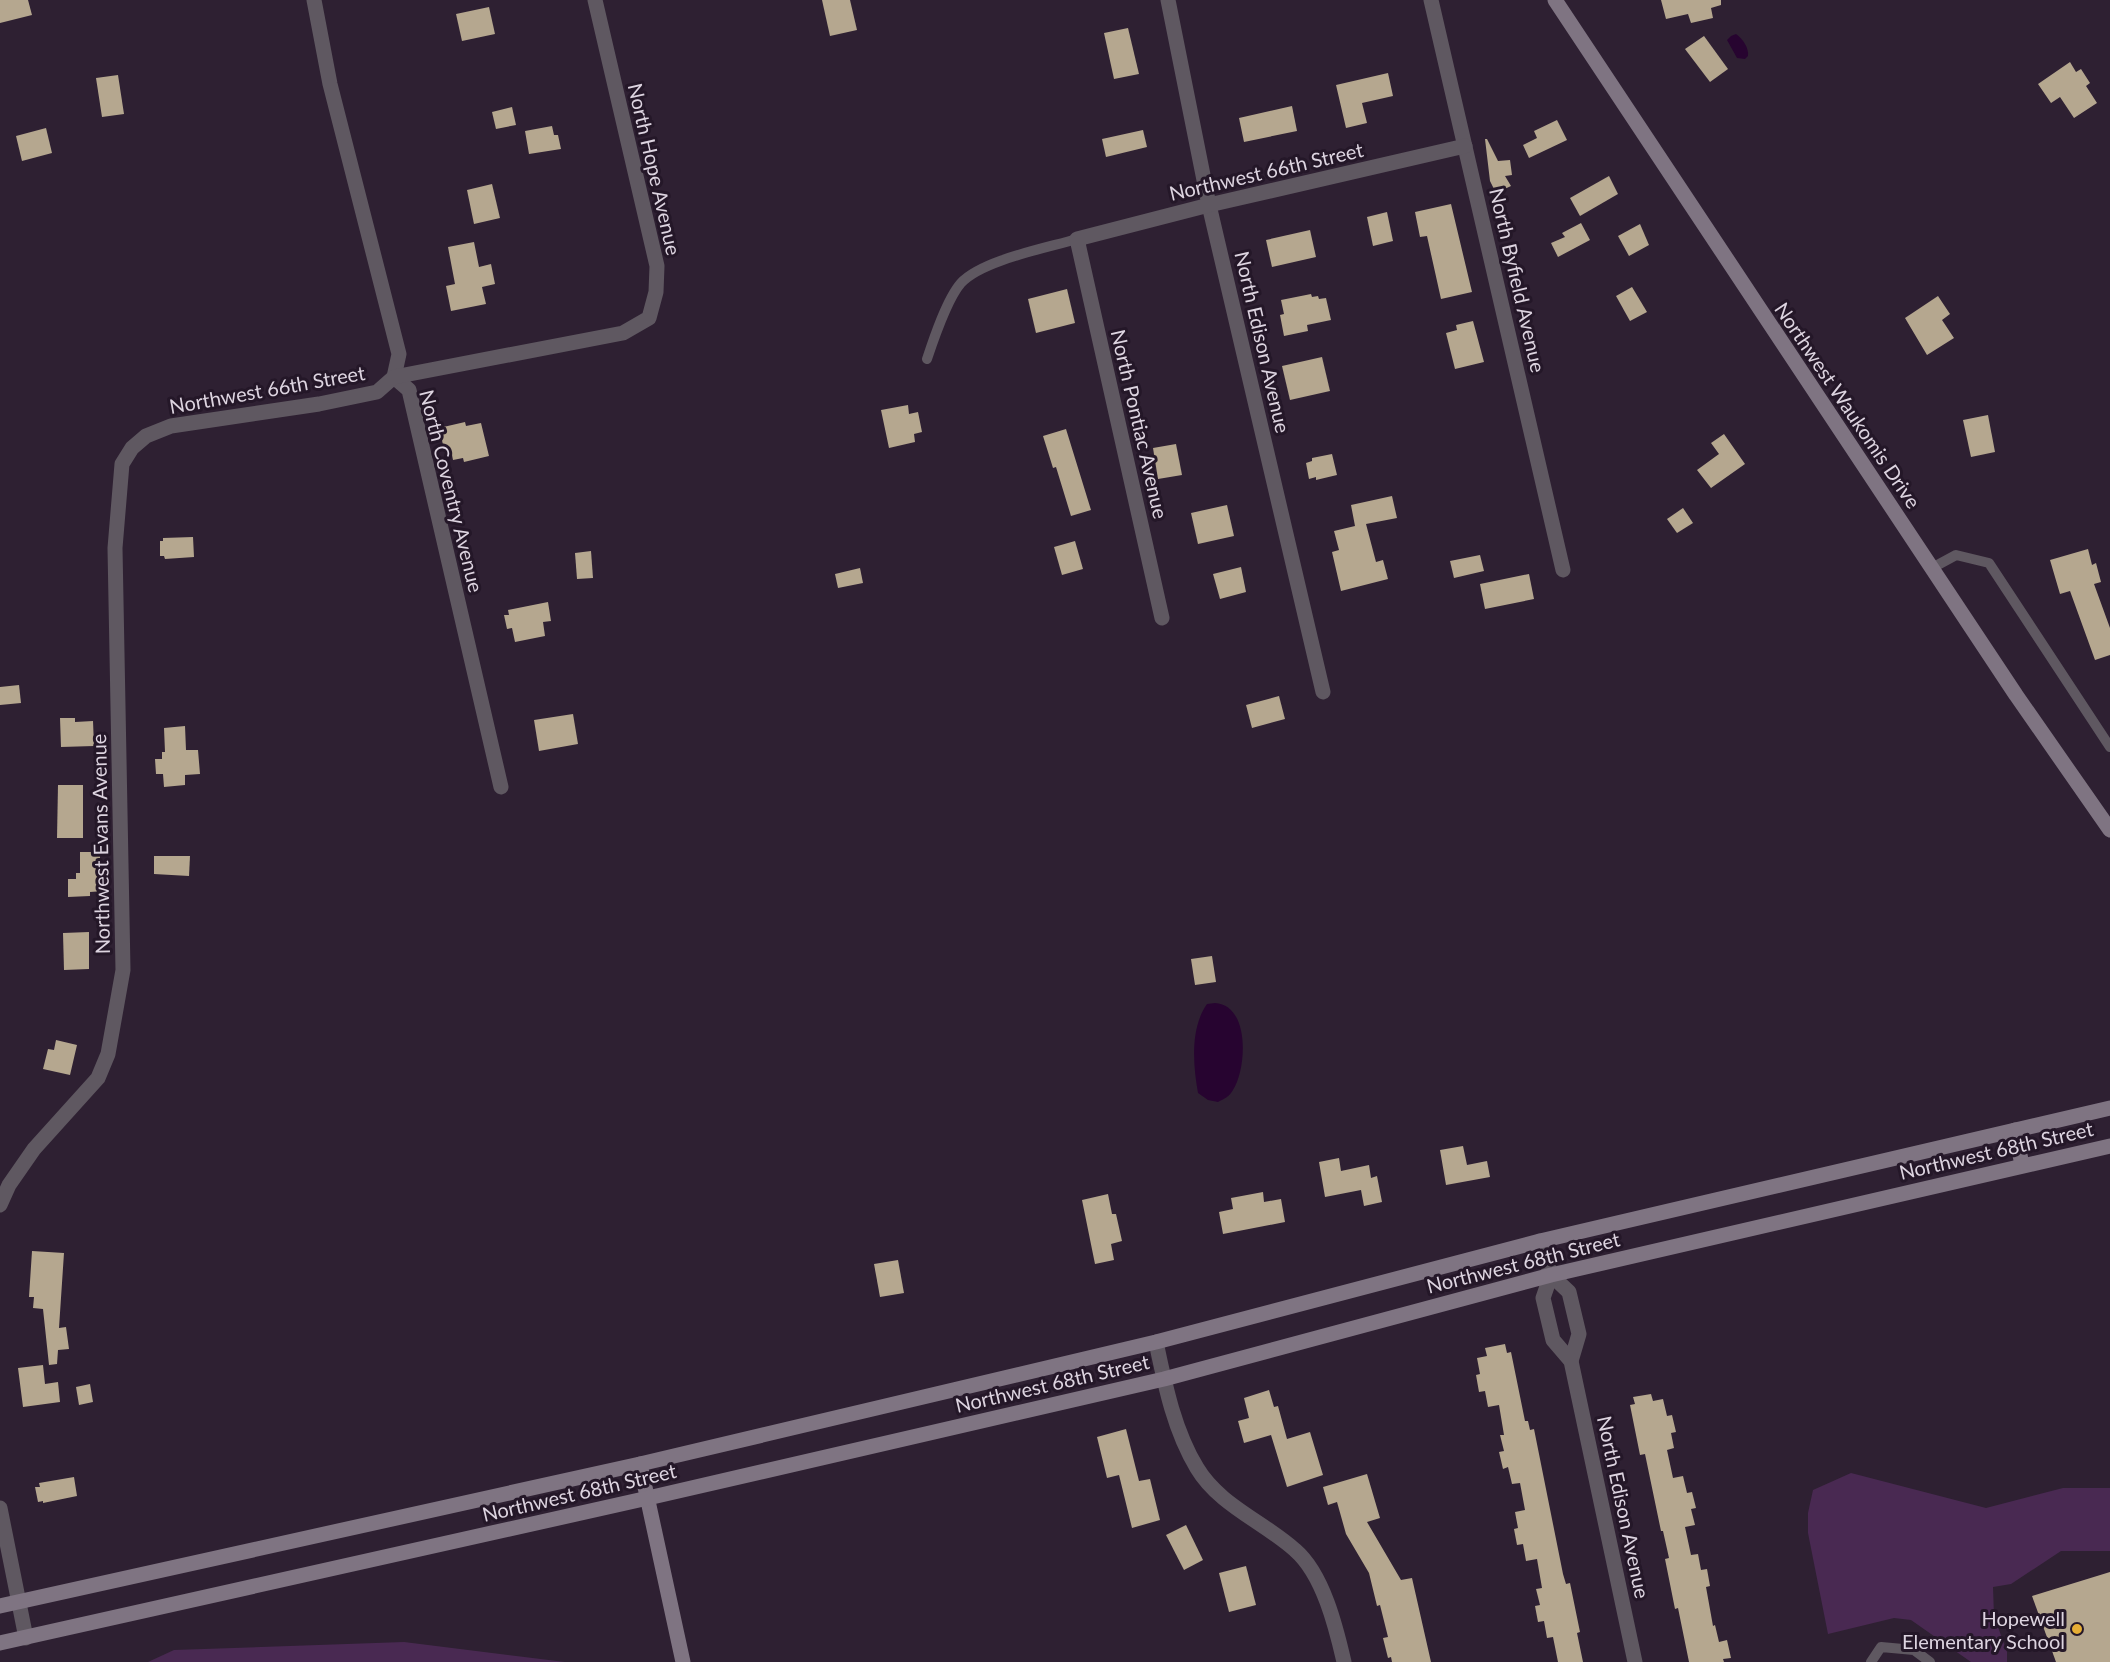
<svg xmlns="http://www.w3.org/2000/svg" width="2110" height="1662" viewBox="0 0 2110 1662" font-family="Lato,sans-serif">
  <style>
    .green { fill: #492952 }
    .water { fill: #270430 }
    .building { fill: #b5a78f }
    .lines { fill: none; stroke-linecap: round; stroke-linejoin: round }
    .lane { stroke: #5f5861; stroke-width: 10 }
    .street { stroke: #5f5861; stroke-width: 15 }
    .secondary { stroke: #7f7482; stroke-width: 15 }
    .poi-dot { fill: #e5ad35; stroke: #241728; stroke-width: 2 }
    .labels { text-anchor: middle; dominant-baseline: central; stroke-width: 6; stroke-linejoin: round; paint-order: stroke }
    .street-label { font-size: 20px; fill: #ddd4e0; stroke: #241728 }
    .poi-label { font-size: 20px; fill: #ddd4e0; stroke: #241728; text-anchor: end }
  </style>
  <rect width="100%" height="100%" fill="#2e2032"/>
  <g class="green">
    <path d="M 1851,1473 L 1986,1508 L 2063,1488 L 2110,1488 L 2110,1551 L 2061,1551 L 2011,1584 L 1993,1587 L 1994,1616 L 2007,1652 L 2007,1662 L 1971,1662 L 1911,1620 L 1894,1618 L 1828,1634 L 1808,1533 L 1808,1513 L 1813,1490 Z"/>
    <path d="M 404,1642 L 565,1662 L 148,1662 L 174,1650 Z"/>
  </g>
  <g class="water">
    <path d="M 1736,34 C 1743,39 1749,48 1748,56 L 1745,59 L 1737,58 L 1727,40 L 1731,36 Z"/>
    <path d="M 1215,1003 C 1250,1005 1247,1068 1233,1090 C 1230,1096 1224,1099 1218,1102 L 1208,1100 L 1198,1093 C 1193,1065 1190,1028 1207,1004 Z"/>
  </g>
  <g class="building">
    <path d="M 0,0 L 28,0 L 32,15 L 0,23 Z"/>
    <path d="M 822,0 L 850,0 L 857,30 L 830,36 Z"/>
    <path d="M 1661,0 L 1721,0 L 1721,5 L 1711,8 L 1713,18 L 1691,23 L 1688,14 L 1666,19 Z"/>
    <path d="M 489,7 L 495,34 L 462,41 L 456,14 Z"/>
    <path d="M 1128,28 L 1139,74 L 1114,79 L 1104,33 Z"/>
    <path d="M 1704,36 L 1728,69 L 1710,82 L 1685,49 Z"/>
    <path d="M 2070,62 L 2076,72 L 2081,69 L 2090,83 L 2086,86 L 2097,103 L 2074,118 L 2060,97 L 2051,103 L 2038,84 Z"/>
    <path d="M 1388,73 L 1393,96 L 1362,103 L 1367,123 L 1346,128 L 1336,85 Z"/>
    <path d="M 118,75 L 124,114 L 102,117 L 96,78 Z"/>
    <path d="M 1292,106 L 1297,131 L 1244,142 L 1239,118 Z"/>
    <path d="M 512,107 L 516,125 L 496,129 L 492,112 Z"/>
    <path d="M 1557,120 L 1567,140 L 1529,158 L 1523,145 L 1537,138 L 1534,131 Z"/>
    <path d="M 552,126 L 554,135 L 558,135 L 561,149 L 529,154 L 525,131 Z"/>
    <path d="M 46,128 L 52,153 L 22,161 L 16,136 Z"/>
    <path d="M 1143,130 L 1147,147 L 1106,157 L 1102,139 Z"/>
    <path d="M 1485,139 L 1487,139 L 1498,161 L 1510,160 L 1512,175 L 1505,176 L 1511,186 L 1496,193 L 1490,181 Z"/>
    <path d="M 1609,176 L 1618,194 L 1580,216 L 1570,198 Z"/>
    <path d="M 492,184 L 500,218 L 474,224 L 467,190 Z"/>
    <path d="M 1451,204 L 1472,292 L 1441,299 L 1427,236 L 1420,237 L 1415,212 Z"/>
    <path d="M 1387,212 L 1393,241 L 1373,246 L 1367,217 Z"/>
    <path d="M 1581,223 L 1590,240 L 1558,257 L 1551,243 L 1565,237 L 1562,233 Z"/>
    <path d="M 1640,224 L 1649,245 L 1629,256 L 1618,236 Z"/>
    <path d="M 1310,230 L 1316,257 L 1272,267 L 1266,240 Z"/>
    <path d="M 474,242 L 479,267 L 491,264 L 495,284 L 482,287 L 486,304 L 451,311 L 446,286 L 455,284 L 448,247 Z"/>
    <path d="M 1632,287 L 1647,312 L 1630,321 L 1616,296 Z"/>
    <path d="M 1067,289 L 1075,323 L 1036,333 L 1028,299 Z"/>
    <path d="M 1311,294 L 1312,297 L 1318,296 L 1319,299 L 1326,298 L 1331,320 L 1307,325 L 1308,331 L 1284,336 L 1280,315 L 1284,314 L 1281,300 Z"/>
    <path d="M 1938,296 L 1950,314 L 1942,320 L 1954,338 L 1927,355 L 1905,318 Z"/>
    <path d="M 1473,321 L 1484,362 L 1455,369 L 1446,333 L 1457,330 L 1456,325 Z"/>
    <path d="M 1322,357 L 1330,391 L 1290,400 L 1282,366 Z"/>
    <path d="M 908,405 L 909,414 L 918,412 L 922,432 L 914,434 L 915,442 L 889,448 L 881,410 Z"/>
    <path d="M 1988,415 L 1995,452 L 1971,457 L 1963,420 Z"/>
    <path d="M 465,422 L 466,426 L 481,423 L 489,456 L 464,462 L 463,458 L 453,460 L 452,455 L 446,457 L 439,428 Z"/>
    <path d="M 1066,429 L 1091,510 L 1071,516 L 1056,467 L 1053,468 L 1043,436 Z"/>
    <path d="M 1724,434 L 1745,464 L 1711,488 L 1697,470 L 1719,454 L 1711,443 Z"/>
    <path d="M 1176,444 L 1182,475 L 1158,479 L 1153,448 Z"/>
    <path d="M 1332,454 L 1337,475 L 1316,480 L 1316,477 L 1309,479 L 1306,463 L 1312,461 L 1312,458 Z"/>
    <path d="M 1392,496 L 1397,518 L 1366,524 L 1376,562 L 1383,560 L 1388,579 L 1341,591 L 1332,552 L 1339,550 L 1334,531 L 1355,526 L 1351,505 Z"/>
    <path d="M 1227,505 L 1234,536 L 1198,544 L 1191,513 Z"/>
    <path d="M 1683,508 L 1693,523 L 1677,533 L 1667,519 Z"/>
    <path d="M 193,537 L 194,557 L 165,559 L 164,556 L 160,556 L 160,541 L 163,541 L 163,538 Z"/>
    <path d="M 1075,541 L 1083,569 L 1062,575 L 1054,547 Z"/>
    <path d="M 2088,549 L 2092,565 L 2096,563 L 2101,582 L 2094,584 L 2110,628 L 2110,655 L 2095,660 L 2070,591 L 2060,594 L 2050,560 Z"/>
    <path d="M 591,551 L 593,578 L 577,579 L 575,553 Z"/>
    <path d="M 1480,555 L 1484,571 L 1454,578 L 1450,561 Z"/>
    <path d="M 1241,567 L 1246,592 L 1220,599 L 1213,574 Z"/>
    <path d="M 860,568 L 863,583 L 838,588 L 835,574 Z"/>
    <path d="M 1529,574 L 1534,599 L 1485,609 L 1480,584 Z"/>
    <path d="M 548,602 L 551,621 L 543,622 L 545,636 L 515,642 L 512,628 L 507,629 L 504,615 L 509,615 L 508,610 Z"/>
    <path d="M 19,685 L 21,703 L 0,705 L 0,687 Z"/>
    <path d="M 1279,696 L 1285,719 L 1252,728 L 1246,705 Z"/>
    <path d="M 573,714 L 578,744 L 539,751 L 534,720 Z"/>
    <path d="M 60,718 L 75,718 L 75,722 L 93,721 L 94,746 L 61,747 Z"/>
    <path d="M 185,726 L 186,750 L 198,750 L 200,774 L 185,775 L 185,785 L 164,787 L 163,774 L 156,774 L 155,759 L 162,759 L 162,752 L 165,752 L 164,728 Z"/>
    <path d="M 58,785 L 83,785 L 83,838 L 57,838 Z"/>
    <path d="M 80,852 L 100,852 L 100,875 L 104,875 L 104,891 L 90,892 L 90,896 L 68,897 L 68,879 L 76,879 L 76,873 L 80,873 Z"/>
    <path d="M 154,856 L 190,856 L 189,876 L 154,874 Z"/>
    <path d="M 89,932 L 89,969 L 64,970 L 63,933 Z"/>
    <path d="M 1212,956 L 1216,982 L 1195,985 L 1191,959 Z"/>
    <path d="M 56,1040 L 77,1045 L 70,1075 L 43,1069 L 48,1049 L 54,1050 Z"/>
    <path d="M 1463,1146 L 1467,1165 L 1487,1161 L 1490,1177 L 1446,1185 L 1440,1150 Z"/>
    <path d="M 1339,1158 L 1341,1171 L 1369,1165 L 1371,1178 L 1377,1176 L 1382,1202 L 1364,1206 L 1361,1190 L 1325,1197 L 1319,1162 Z"/>
    <path d="M 1263,1192 L 1264,1202 L 1281,1199 L 1285,1222 L 1223,1234 L 1219,1212 L 1233,1209 L 1231,1198 Z"/>
    <path d="M 1108,1194 L 1112,1214 L 1116,1214 L 1122,1241 L 1111,1244 L 1114,1260 L 1095,1264 L 1082,1200 Z"/>
    <path d="M 32,1251 L 64,1253 L 59,1328 L 66,1327 L 69,1349 L 58,1350 L 57,1364 L 49,1365 L 43,1309 L 33,1308 L 34,1297 L 29,1297 Z"/>
    <path d="M 898,1260 L 904,1293 L 880,1297 L 874,1264 Z"/>
    <path d="M 1505,1344 L 1507,1353 L 1511,1352 L 1525,1421 L 1528,1421 L 1530,1430 L 1534,1429 L 1563,1574 L 1566,1584 L 1570,1583 L 1580,1632 L 1577,1633 L 1583,1662 L 1558,1662 L 1553,1637 L 1547,1638 L 1544,1621 L 1538,1622 L 1535,1606 L 1540,1605 L 1536,1589 L 1542,1588 L 1537,1559 L 1526,1561 L 1523,1544 L 1517,1545 L 1514,1529 L 1518,1528 L 1515,1512 L 1525,1510 L 1520,1483 L 1512,1484 L 1508,1467 L 1503,1469 L 1499,1452 L 1504,1451 L 1500,1435 L 1504,1435 L 1499,1405 L 1488,1407 L 1485,1391 L 1479,1392 L 1476,1375 L 1480,1374 L 1477,1358 L 1487,1356 L 1485,1348 Z"/>
    <path d="M 43,1365 L 45,1384 L 58,1382 L 60,1402 L 23,1407 L 18,1368 Z"/>
    <path d="M 90,1384 L 93,1402 L 79,1405 L 76,1387 Z"/>
    <path d="M 1269,1390 L 1274,1407 L 1278,1406 L 1287,1439 L 1310,1432 L 1323,1475 L 1287,1487 L 1271,1435 L 1244,1443 L 1238,1421 L 1249,1418 L 1244,1398 Z"/>
    <path d="M 1651,1394 L 1653,1401 L 1663,1399 L 1667,1416 L 1672,1415 L 1676,1432 L 1671,1433 L 1674,1448 L 1667,1450 L 1673,1478 L 1683,1476 L 1687,1493 L 1692,1492 L 1696,1508 L 1691,1509 L 1695,1525 L 1685,1527 L 1691,1555 L 1698,1554 L 1701,1570 L 1707,1569 L 1710,1586 L 1706,1587 L 1713,1626 L 1715,1625 L 1719,1642 L 1727,1640 L 1731,1658 L 1723,1659 L 1724,1662 L 1689,1662 L 1678,1608 L 1675,1609 L 1665,1559 L 1669,1558 L 1663,1531 L 1661,1531 L 1645,1454 L 1640,1455 L 1630,1405 L 1635,1404 L 1633,1397 Z"/>
    <path d="M 1126,1429 L 1139,1481 L 1150,1479 L 1160,1520 L 1132,1528 L 1119,1475 L 1107,1478 L 1097,1437 Z"/>
    <path d="M 1367,1474 L 1380,1518 L 1367,1522 L 1401,1580 L 1412,1578 L 1431,1662 L 1392,1662 L 1391,1657 L 1388,1658 L 1383,1638 L 1388,1637 L 1380,1605 L 1377,1606 L 1369,1573 L 1346,1534 L 1337,1502 L 1328,1505 L 1323,1487 Z"/>
    <path d="M 74,1477 L 77,1496 L 43,1503 L 43,1501 L 38,1502 L 35,1487 L 40,1487 L 39,1483 Z"/>
    <path d="M 1186,1525 L 1203,1560 L 1184,1570 L 1166,1535 Z"/>
    <path d="M 1246,1566 L 1256,1605 L 1229,1612 L 1219,1573 Z"/>
    <path d="M 2110,1572 L 2110,1662 L 2056,1662 L 2032,1596 Z"/>
  </g>
  <g class="lines">
    <g class="lane">
      <path d="M 927,359 C 934,338 947,299 961,283 C 982,260 1047,248 1077,239"/>
      <path d="M 1932,568 L 1956,555 L 1989,563 L 2110,747"/>
      <path d="M 1871,1662 L 1881,1647 L 1914,1650 L 1930,1662"/>
    </g>
    <g class="street">
      <path d="M 314,0 L 330,84 L 399,354 L 394,377 L 409,390 L 501,787"/>
      <path d="M 1168,0 L 1209,205 L 1323,692"/>
      <path d="M 1431,0 L 1563,570"/>
      <path d="M 1162,618 L 1077,239 L 1209,205 L 1465,146"/>
      <path d="M 0,1205 L 9,1185 L 34,1149 L 98,1078 L 108,1054 L 123,970 L 115,548 L 122,464 L 132,448 L 146,436 L 171,426 L 319,404 L 377,392 L 394,377 L 623,333 L 649,318 L 656,292 L 657,266 L 595,0"/>
      <path d="M 1540,1241 L 1551,1275 L 1569,1292 L 1579,1334 L 1571,1361"/>
      <path d="M 1551,1275 L 1543,1298 L 1553,1340 L 1571,1361 L 1635,1662"/>
      <path d="M 1156,1342 C 1165,1385 1174,1430 1197,1468 C 1219,1505 1264,1522 1295,1550 C 1323,1574 1336,1627 1344,1662"/>
      <path d="M 0,1508 L 26,1638"/>
    </g>
    <g class="secondary">
      <path d="M 1555,0 L 2016,695 L 2110,830"/>
      <path d="M 2015,1130 L 2022,1165"/>
      <path d="M 640,1464 L 683,1662"/>
      <path d="M 0,1606 L 640,1464 L 1156,1342 L 1540,1241 L 2110,1108"/>
      <path d="M 0,1643 L 648,1498 L 1164,1379 L 1551,1275 L 2110,1146"/>
    </g>
  </g>
  <circle class="poi-dot" cx="2077" cy="1629" r="6"/>
  <g class="labels">
    <g class="street-label">
      <text transform="translate(655 169) rotate(77)">North Hope Avenue</text>
      <text transform="translate(1266 171) rotate(-13)">Northwest 66th Street</text>
      <text transform="translate(1518 280) rotate(77)">North Byfield Avenue</text>
      <text transform="translate(1263 342) rotate(77)">North Edison Avenue</text>
      <text transform="translate(267 389) rotate(-10)">Northwest 66th Street</text>
      <text transform="translate(1848 405) rotate(56)">Northwest Waukomis Drive</text>
      <text transform="translate(1140 424) rotate(77)">North Pontiac Avenue</text>
      <text transform="translate(452 491) rotate(76)">North Coventry Avenue</text>
      <text transform="translate(100 844) rotate(-91)">Northwest Evans Avenue</text>
      <text transform="translate(1996 1150) rotate(-13)">Northwest 68th Street</text>
      <text transform="translate(1523 1262) rotate(-14)">Northwest 68th Street</text>
      <text transform="translate(1052 1383) rotate(-13)">Northwest 68th Street</text>
      <text transform="translate(579 1492) rotate(-13)">Northwest 68th Street</text>
      <text transform="translate(1624 1507) rotate(78)">North Edison Avenue</text>
    </g>
    <g class="poi-label">
      <text x="2065" y="1618">Hopewell<tspan x="2065" dy="23">Elementary School</tspan></text>
    </g>
  </g>
</svg>
